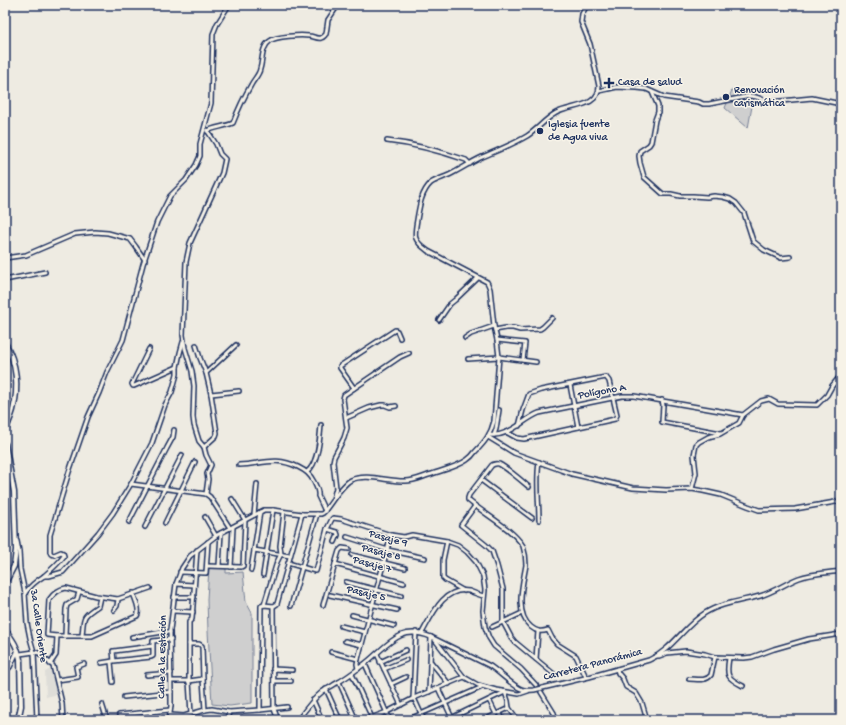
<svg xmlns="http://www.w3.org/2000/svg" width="846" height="725" viewBox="0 0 846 725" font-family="'Gochi Hand',sans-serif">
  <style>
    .built { fill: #deddd8 }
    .green { fill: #cfcfcf; stroke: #757f96 }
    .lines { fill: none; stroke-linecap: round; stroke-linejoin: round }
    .minor-casing { stroke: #1b2f5e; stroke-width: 6 }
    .major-casing { stroke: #1b2f5e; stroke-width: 7 }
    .minor { stroke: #f7f3e8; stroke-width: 3 }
    .major { stroke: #f7f3e8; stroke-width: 4 }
    .poi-dot { fill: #1b2f5e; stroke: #f7f3e8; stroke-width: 1.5 }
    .labels { text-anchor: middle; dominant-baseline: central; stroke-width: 3; stroke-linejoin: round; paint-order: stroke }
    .poi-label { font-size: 11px; fill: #1b2f5e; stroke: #f7f3e8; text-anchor: start }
    .street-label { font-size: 11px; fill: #1b2f5e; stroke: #f7f3e8 }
  </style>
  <rect width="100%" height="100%" fill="#eeebe2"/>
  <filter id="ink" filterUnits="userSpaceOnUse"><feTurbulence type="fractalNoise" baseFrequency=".025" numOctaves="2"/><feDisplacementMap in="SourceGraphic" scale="8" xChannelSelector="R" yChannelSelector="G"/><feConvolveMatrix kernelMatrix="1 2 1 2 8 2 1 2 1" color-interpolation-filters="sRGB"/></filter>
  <g filter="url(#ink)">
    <path class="built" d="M 51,669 L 58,694 L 46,697 L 45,672 Z"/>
    <g class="green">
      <path d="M 732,90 L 753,101 L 748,128 L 725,108 Z"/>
      <path d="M 209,568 L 226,568 L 226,573 L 243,572 L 246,602 L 252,613 L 252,703 L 230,706 L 212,704 L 208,631 L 207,599 Z"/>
    </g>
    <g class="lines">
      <defs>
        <g id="minor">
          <path d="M 599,91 L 617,87 L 637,88 L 646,89 L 664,97 L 699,102 L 703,104 L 709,104 L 750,96 C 758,96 763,101 771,102 L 812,98 L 841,104"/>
          <path d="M 652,92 L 658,106 L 658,112 L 655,120 L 651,142 L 649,145 L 640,151 L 639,156 L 640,163 L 644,177 L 663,194 L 671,194 L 680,196 L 693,196 L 707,197 L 714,196 L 723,197 L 730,199 L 736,203 L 744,213 L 753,241 L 764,250 L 781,258 L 790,257"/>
          <path d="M 207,131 C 215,127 224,127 233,123 C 238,110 244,97 251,85 C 254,79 259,75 260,69 C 263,60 261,47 270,41 C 276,36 301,35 309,36 C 313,36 317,39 321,38 C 324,37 324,36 326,34 L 328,20 L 338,5"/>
          <path d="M 387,141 C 414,144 440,151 466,160 L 470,164"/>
          <path d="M 5,258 L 26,255 L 75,234 L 95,232 L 108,233 L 130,239 L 136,247 L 145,260"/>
          <path d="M 5,280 L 45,272"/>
          <path d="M 439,320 L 450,304 L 455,300 L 478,278"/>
          <path d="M 495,330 L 506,328 L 513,328 L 520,330 L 540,329 L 543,327 L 552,318"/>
          <path d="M 465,338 L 471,334 L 494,326"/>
          <path d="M 497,340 L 525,343 L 523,360"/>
          <path d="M 196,345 L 200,358 L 206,373"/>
          <path d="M 149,349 L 132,384 L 133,386 L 134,386 L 177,367 L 180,353 L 183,342"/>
          <path d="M 468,359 L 499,357 L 536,362"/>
          <path d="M 570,385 L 578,427"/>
          <path d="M 354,388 L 340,368 L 340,366 L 395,330 L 397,331 L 400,338"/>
          <path d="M 211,394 L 239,391"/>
          <path d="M 662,400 L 663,405 L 662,422 L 721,433"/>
          <path d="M 346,418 L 369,408 L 381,405 L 385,405 L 390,407 L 396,406"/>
          <path d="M 506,432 L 517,438 L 524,439 L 615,419 L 617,415 L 609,381 L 606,377 L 541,390 L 529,394 L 523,410 L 519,426"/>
          <path d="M 489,435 C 510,437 522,420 539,413 L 622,396 L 634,396 L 743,415"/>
          <path d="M 494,435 L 496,429 L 499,410"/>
          <path d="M 488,437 L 514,453 L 572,474 L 633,488 L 666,490 L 692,489 L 703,491 L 721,495 L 748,506 L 759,510 L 795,509 L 841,501"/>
          <path d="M 204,447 L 216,436 L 217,433 L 211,394 L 206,373 L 236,345"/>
          <path d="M 239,465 C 263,464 275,456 298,467 C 306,471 310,474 314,482 C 316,486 319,491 318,496 L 325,511"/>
          <path d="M 307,472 C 318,464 320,438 321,425"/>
          <path d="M 481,480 L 532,518"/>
          <path d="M 131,484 L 206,494 L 210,497 L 230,528"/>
          <path d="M 529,487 C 522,481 507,468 499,464 C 496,463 495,464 492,465 L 469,495 L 468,498 L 468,500 C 484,514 513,529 523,546 C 525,552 526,558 526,565 C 523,583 514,613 531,627 C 537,632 541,632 548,630 L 552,638 L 557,644 L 576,656 L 586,677"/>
          <path d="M 692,489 L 696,473 L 694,455 L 696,445 L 699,442 L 708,437 L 720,434 L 739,423 L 743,415 L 761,401 L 769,399 L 778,404 L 817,405 L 827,395 L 832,386 L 841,375"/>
          <path d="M 206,494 L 208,479 L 207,474 L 211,465 L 206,455 L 204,447 L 199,441 L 194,425 L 193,417 L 194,386 L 192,371 L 185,348 L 183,335 L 186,262 L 190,243 L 222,173 L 225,159 L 220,154 L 216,144 L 207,130"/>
          <path d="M 333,499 L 336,488 L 333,462 L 334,457 L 344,438 L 347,428 L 343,399 L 344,395 L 400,357 L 409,353"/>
          <path d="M 475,506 L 461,525 L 486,545 L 492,551 L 497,566 L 503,589 L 503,622 L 511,637 L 515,642 L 555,675"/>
          <path d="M 254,515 L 257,484"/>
          <path d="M 205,517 L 216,536"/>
          <path d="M 539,520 C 539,501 536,482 539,462"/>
          <path d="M 129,522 L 167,448 L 173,437 L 174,430"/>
          <path d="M 165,523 L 195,462"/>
          <path d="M 145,527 L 182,455"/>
          <path d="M 327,529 L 337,532 L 338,535 L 335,542"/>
          <path d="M 347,537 L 388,550 L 425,558"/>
          <path d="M 17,541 L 19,551 L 20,569 L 25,593 L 27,623 L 30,638 L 34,652 L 37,720"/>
          <path d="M 447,541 L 443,560 L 443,578 L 445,580 L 464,591"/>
          <path d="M 254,550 L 290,556"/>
          <path d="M 352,555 L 405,568"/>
          <path d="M 288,563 L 315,571 L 316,571 L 327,529 L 332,519 L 333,518 L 341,519 L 391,535 L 404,537 L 412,535 L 447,541 L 458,545 L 467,552 L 476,562 L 483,576 L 485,590 L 483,611 L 485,627 L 489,638 L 494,646 L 521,669 L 536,685"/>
          <path d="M 335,564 L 404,583"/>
          <path d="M 207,566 L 241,567 L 243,566 L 245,520 L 232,499"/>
          <path d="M 219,566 L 221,533"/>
          <path d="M 231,567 L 233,527"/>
          <path d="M 251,570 L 260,512"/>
          <path d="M 180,572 L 206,573 L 208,542"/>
          <path d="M 263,575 L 273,510"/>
          <path d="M 44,576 L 49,576 L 63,572 L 98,533 L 113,513 L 131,484 L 152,443 L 165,405 L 172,392 L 177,374 L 177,367"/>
          <path d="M 346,582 L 401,596"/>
          <path d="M 176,584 L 194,585"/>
          <path d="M 25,593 C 30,586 36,581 44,576 C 51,570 58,564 64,556 L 63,553 L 61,552 L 54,555 L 51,554 L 50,552 L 50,535 L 69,472 L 88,417 L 99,393 L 107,372 L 123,340 L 143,264 L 157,222 L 170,196 L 186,180 L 196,165 L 200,156 L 200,144 L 211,103 L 213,34 L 217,24 L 229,5"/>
          <path d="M 133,593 C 135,600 141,610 137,616 L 92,636 L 57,636 L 47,635 L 49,600 C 53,594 59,589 66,588 L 96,596 L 118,599 L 150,588"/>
          <path d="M 330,595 L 397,610"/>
          <path d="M 174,597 L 194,597"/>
          <path d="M 264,605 L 277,562 L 281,554 L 280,546 L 284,512"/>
          <path d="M 323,605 L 339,551 L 342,548 L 349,549"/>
          <path d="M 273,606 L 274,709 L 278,720"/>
          <path d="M 291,606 L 317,514"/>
          <path d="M 114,610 L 117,606 L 118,599"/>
          <path d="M 173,611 L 193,612"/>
          <path d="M 352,615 L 394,626"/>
          <path d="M 341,626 L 365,632"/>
          <path d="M 492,627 L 503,622 L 522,613"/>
          <path d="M 422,633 C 432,615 444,586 469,591 C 474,593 479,595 484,596"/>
          <path d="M 65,636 L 66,609 L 67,605 L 77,599 L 79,592"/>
          <path d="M 82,636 C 84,617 81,617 98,606 L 100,597"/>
          <path d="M 132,637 L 163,632 L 170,632"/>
          <path d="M 435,640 L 464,677 L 478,685 L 496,690 L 519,694 L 528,691"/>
          <path d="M 345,641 L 362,645"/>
          <path d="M 189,644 L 199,644 L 202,646 L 203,679"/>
          <path d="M 153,646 L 153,656 L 151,657 L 114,661 L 113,651 L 114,651 L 153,646 L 153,641 L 171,639"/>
          <path d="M 331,652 L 358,659"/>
          <path d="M 20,654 L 34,652 L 39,653 L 53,666 L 62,703 L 63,720"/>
          <path d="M 377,654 L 401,705"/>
          <path d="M 657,656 L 659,656 L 667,653 L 686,651 L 705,654 L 715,657 L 744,658 L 752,657 L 774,649 L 809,639 L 841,634"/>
          <path d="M 729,658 C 726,676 727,678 743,686"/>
          <path d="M 536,659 L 538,631"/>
          <path d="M 111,662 L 113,682"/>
          <path d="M 380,662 L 406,650"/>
          <path d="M 431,662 L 449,684"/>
          <path d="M 101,663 L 113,661"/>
          <path d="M 50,664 L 56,655 L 57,636"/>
          <path d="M 365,664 L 390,720"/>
          <path d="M 273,669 L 292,670"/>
          <path d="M 358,669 L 357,664 L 358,659 L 391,535"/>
          <path d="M 384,669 L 406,660"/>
          <path d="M 617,669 L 618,673 L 623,679 L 626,687 L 636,693 L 642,703 L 647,720"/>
          <path d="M 5,672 L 10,667 L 18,650"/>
          <path d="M 352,674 L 373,720"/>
          <path d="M 147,675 L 171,673"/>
          <path d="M 689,679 C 696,679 706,682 711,675 L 715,657"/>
          <path d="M 57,680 L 78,677 L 76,667 L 84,664"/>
          <path d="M 171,681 L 189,681 L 203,679 L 205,710"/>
          <path d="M 274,681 L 291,681"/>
          <path d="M 339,682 L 356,720"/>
          <path d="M 391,684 L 406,677"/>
          <path d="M 438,688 L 452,718"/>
          <path d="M 326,689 L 340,720"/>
          <path d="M 429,692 L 431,637"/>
          <path d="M 541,692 L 554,713 L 556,720"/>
          <path d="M 124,697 L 171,692"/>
          <path d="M 414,698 L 424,720"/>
          <path d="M 413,699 L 416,632"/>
          <path d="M 313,700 L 322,720"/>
          <path d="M 489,700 L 496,714"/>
          <path d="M 102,704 L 107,720"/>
          <path d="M 260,710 L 261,606 L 264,605 L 274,606 L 277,604 L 302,514"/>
          <path d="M 150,712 L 152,719"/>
          <path d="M 500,713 L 503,720"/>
          <path d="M 191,714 L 189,681 L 189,622 L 192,619 L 197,550"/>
          <path d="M 170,715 L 184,716 L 205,710 L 212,709 L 229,712 L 260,710 L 287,707"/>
          <path d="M 121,720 L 119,715 L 170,710"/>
          <path d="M 169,720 L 171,706 L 171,695 L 170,630 L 176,584 L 182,568 L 190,556 L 217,535 L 264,510 L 273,510 L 302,514 L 321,514 L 323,513 C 330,505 342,484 351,480 C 367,473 389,482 406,481 C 415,481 424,476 432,474 C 443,470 457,467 467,460 C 470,458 473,455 475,452 C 485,442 491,434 494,421 L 499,357 L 497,340 L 494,326 L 490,289 L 488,284 L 487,282 L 428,251 C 413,240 414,237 417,220 C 419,208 421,192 431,183 C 435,180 445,177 451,174 C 461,169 470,163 480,158 C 496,151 512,145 527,136 C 538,129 545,119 556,113 C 570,105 599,108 599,86 L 590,44 L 581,22 L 582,14 L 587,5"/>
          <path d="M 207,720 L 207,718"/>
          <path d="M 227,720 L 229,712"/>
          <path d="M 298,720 C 305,710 312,700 322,692 C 326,689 331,687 335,684 C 345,679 354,672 363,665 C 376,656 387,641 402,635 C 412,631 421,633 431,637 L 490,666 C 499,672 512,685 521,689 C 525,691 529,690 534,690 L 589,677 L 649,660 C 672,650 684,626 705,613 C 721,603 742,601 760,596 C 774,592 786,583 799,578 C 812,573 827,573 841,571"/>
          <path d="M 365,720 L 387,712 L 414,698 L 464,677"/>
          <path d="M 407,720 L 480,688 L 481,686"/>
          <path d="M 447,720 L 505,692 L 508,701 L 509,708 L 518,720"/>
          <path d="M 484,720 L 509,708"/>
        </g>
        <g id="major">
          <path d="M 5,343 C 17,363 19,388 13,410 C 11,417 8,424 5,431"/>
          <path d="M 5,444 L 14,492 L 16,550 L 14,566 L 5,583"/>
          <path d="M 5,629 C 12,639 18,647 20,659 L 21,706 L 18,720"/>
        </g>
      </defs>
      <use href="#minor" class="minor-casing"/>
      <use href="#major" class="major-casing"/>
      <use href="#minor" class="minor"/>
      <use href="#major" class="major"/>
    </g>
  </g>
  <g class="poi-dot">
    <path d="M607 77h4v4h4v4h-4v4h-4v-4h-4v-4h4z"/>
    <circle cx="726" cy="97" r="4"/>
    <circle cx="540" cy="131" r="4"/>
  </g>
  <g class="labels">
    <g class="poi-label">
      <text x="618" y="83">Casa de salud</text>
      <text x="734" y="91">Renovación<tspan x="734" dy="13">carismática</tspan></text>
      <text x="548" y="125">Iglesia fuente<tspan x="548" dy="13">de Agua viva</tspan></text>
    </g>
    <g class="street-label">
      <text transform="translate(602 392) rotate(-10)">Polígono A</text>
      <text transform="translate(388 539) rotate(15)">Pasaje 9</text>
      <text transform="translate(381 553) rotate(14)">Pasaje 8</text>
      <text transform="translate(372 565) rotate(15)">Pasaje 7</text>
      <text transform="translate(366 594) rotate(13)">Pasaje 5</text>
      <text transform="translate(38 626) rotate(82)">3a Calle Oriente</text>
      <text transform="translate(163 657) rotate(-89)">Calle a la Estación</text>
      <text transform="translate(593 665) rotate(-15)">Carretera Panorámica</text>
    </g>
  </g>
  <rect width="846" height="725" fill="none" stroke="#f7f3e8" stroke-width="20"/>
  <rect x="10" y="10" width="826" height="705" fill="none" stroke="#1b2f5e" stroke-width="1.5" filter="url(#ink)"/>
</svg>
